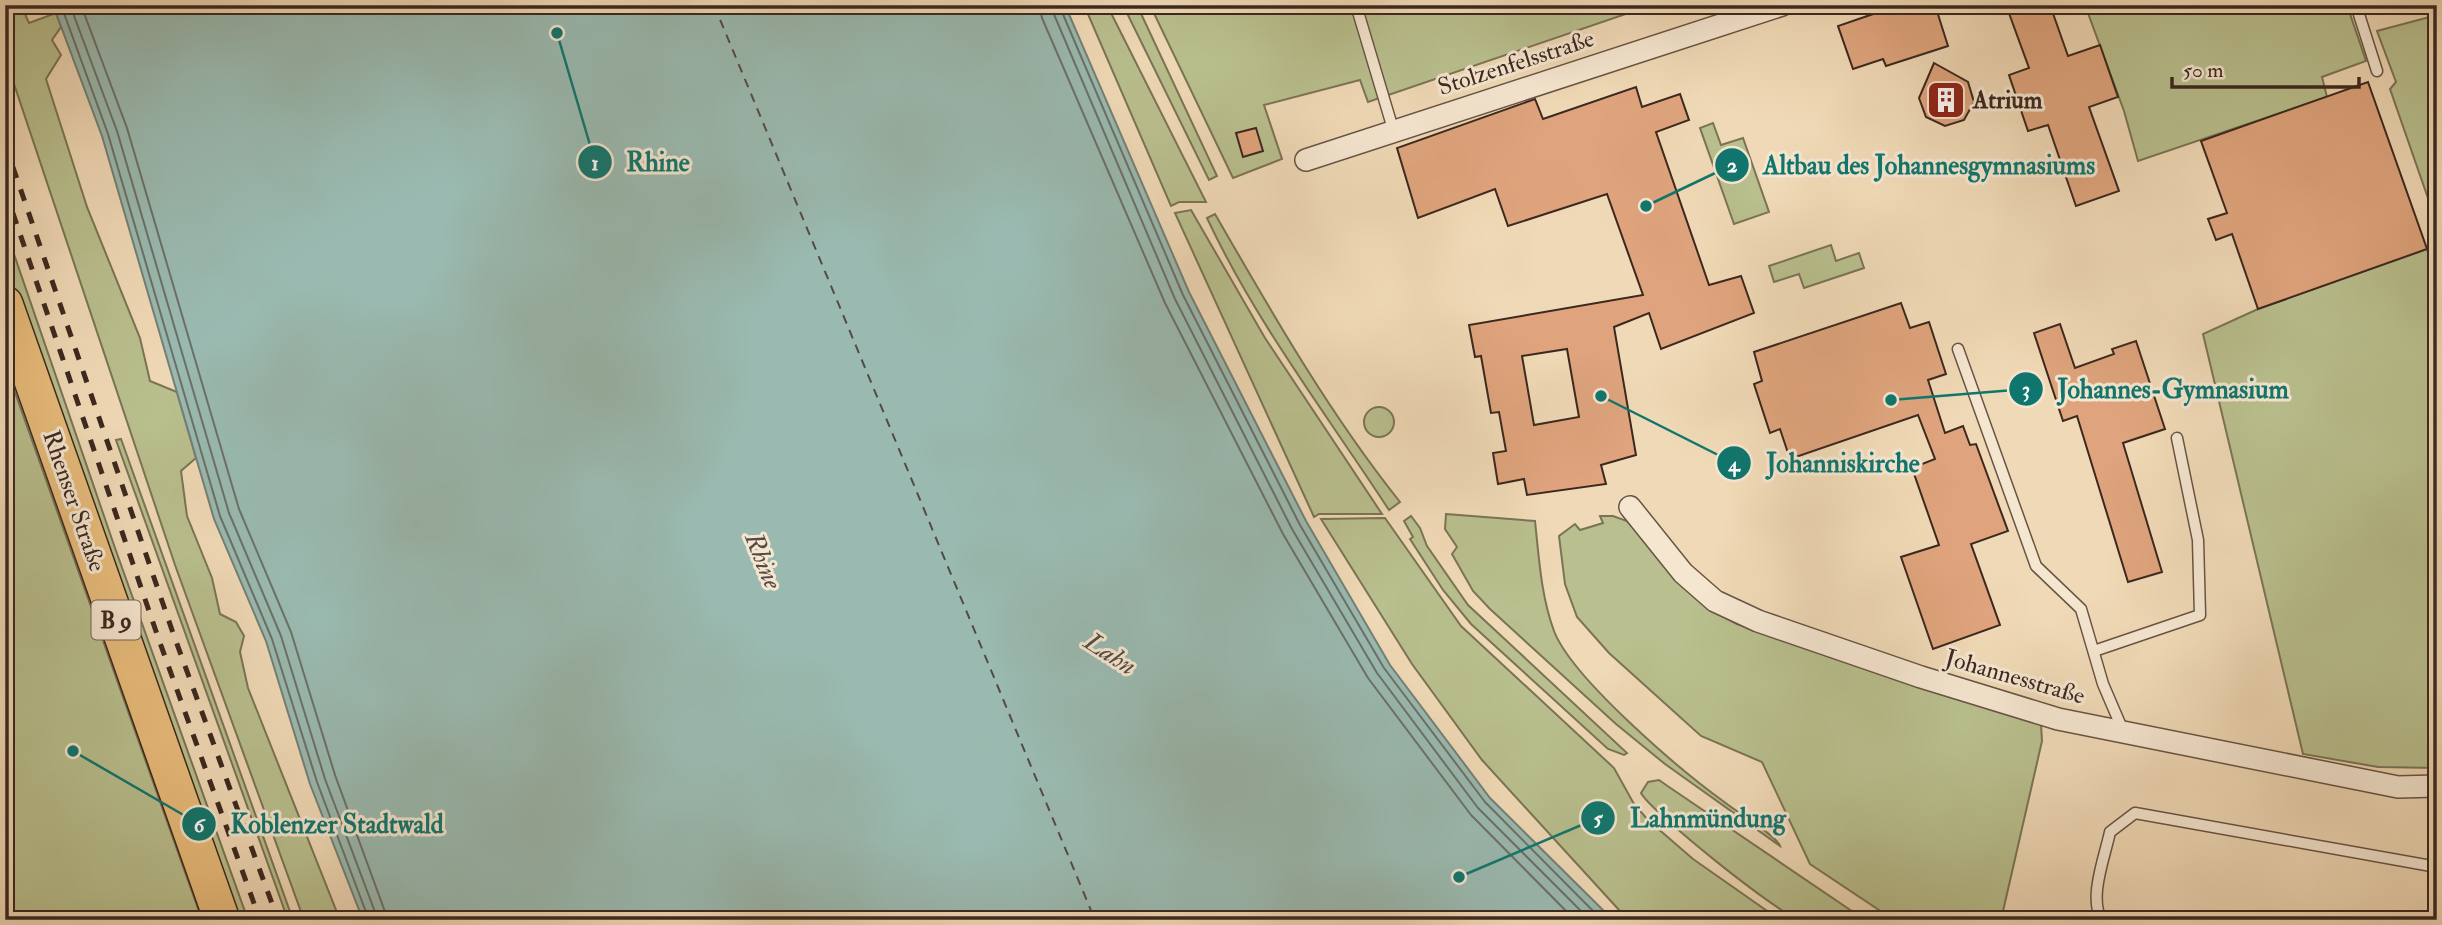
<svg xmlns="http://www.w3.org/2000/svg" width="2442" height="925" viewBox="0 0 2442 925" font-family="'IM FELL Double Pica',serif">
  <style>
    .green { fill: #b9bf8e; stroke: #7a7456; stroke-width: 2 }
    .water { fill: #9abab1; stroke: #748077; stroke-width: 2 }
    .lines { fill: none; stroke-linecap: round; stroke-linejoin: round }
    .shore { stroke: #6a7168; stroke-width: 2 }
    .ferry { stroke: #534c44; stroke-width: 2; stroke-dasharray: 9 7; stroke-linecap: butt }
    .building { fill: #dfa47d; stroke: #3b281f; stroke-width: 2; fill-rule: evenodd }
    .service-casing { stroke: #685445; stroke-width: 13 }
    .minor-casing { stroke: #685445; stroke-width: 24 }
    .primary-casing { stroke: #3b281f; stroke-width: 38 }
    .service { stroke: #f5e6d0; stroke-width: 10 }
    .minor { stroke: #f5e6d0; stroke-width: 21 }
    .primary { stroke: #e8bc7b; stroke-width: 35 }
    .rail { stroke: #3b281f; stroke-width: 5; stroke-dasharray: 12 12; stroke-linecap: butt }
    .labels { text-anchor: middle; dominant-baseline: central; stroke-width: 6; stroke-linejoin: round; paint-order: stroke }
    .shield { fill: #f5e6d0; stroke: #736154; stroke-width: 2 }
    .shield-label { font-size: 23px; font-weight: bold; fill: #3b281f }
    .street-label { font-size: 24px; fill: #3b281f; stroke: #f5e6d0 }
    .poi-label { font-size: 24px; font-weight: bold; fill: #3b281f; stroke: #f5e6d0; text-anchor: start }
    .water-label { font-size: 26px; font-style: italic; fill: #534c44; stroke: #f5e6d0 }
    .leader { fill: none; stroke: #0f766e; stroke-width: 2.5 }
    .callout-dot { fill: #0f766e; stroke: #f5e6d0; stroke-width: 2.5 }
    .mark-label { font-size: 21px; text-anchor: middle; font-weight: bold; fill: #fff }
    .callout-label { font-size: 26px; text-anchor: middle; font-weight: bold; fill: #0f766e; stroke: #f5e6d0; stroke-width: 6; stroke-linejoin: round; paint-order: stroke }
  </style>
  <rect width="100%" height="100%" fill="#f0d9b6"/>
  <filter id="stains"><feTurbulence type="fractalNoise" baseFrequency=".00286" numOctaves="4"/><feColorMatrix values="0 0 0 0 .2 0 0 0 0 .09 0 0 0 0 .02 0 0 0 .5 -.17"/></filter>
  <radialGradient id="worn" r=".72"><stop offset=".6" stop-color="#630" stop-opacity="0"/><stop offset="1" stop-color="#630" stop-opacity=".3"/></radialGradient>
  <g class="green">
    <path d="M 5,5 L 21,5 L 29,23 L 56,13 L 61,27 L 52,40 L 61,55 L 46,79 L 87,207 L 140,338 L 150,381 L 177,392 L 196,458 L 181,471 L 187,516 L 212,578 L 220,614 L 236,622 L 244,636 L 240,652 L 248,688 L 340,920 L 304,920 L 175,565 L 5,57 Z"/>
    <path d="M 1084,5 L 1107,5 L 1206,202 L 1179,202 L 1171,206 Z"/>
    <path d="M 1123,5 L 1137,5 L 1217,176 L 1209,180 Z"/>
    <path d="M 1150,5 L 1652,5 L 1368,102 L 1360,80 L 1264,105 L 1282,159 L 1233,178 Z"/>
    <path d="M 2085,5 L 2347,5 L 2366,61 L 2322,77 L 2327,97 L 2138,161 L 2124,111 Z"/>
    <path d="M 2437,15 L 2437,224 L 2390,89 L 2396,82 L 2377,31 Z"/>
    <path d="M 1713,123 L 1721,145 L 1743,138 L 1769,212 L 1734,224 L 1700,128 Z"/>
    <path d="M 1191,210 L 1265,338 L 1382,514 L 1319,514 L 1314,517 L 1175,213 Z"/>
    <path d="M 1215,214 C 1272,313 1329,413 1400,502 L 1389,510 C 1327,415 1255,321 1207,218 Z"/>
    <path d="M 5,228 L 115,548 L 248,920 L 236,920 L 29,340 L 5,268 Z"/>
    <path d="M 1831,245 L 1836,261 L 1859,253 L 1864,268 L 1804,288 L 1799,274 L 1774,282 L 1769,266 Z"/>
    <path d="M 2427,249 L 2431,266 L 2437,264 L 2437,768 L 2378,767 L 2303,754 L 2203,334 L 2258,309 Z"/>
    <path d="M 5,364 L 202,920 L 5,920 Z"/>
    <circle cx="1379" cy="422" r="15"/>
    <path d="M 121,439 L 293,920 L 288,920 L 116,440 Z"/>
    <path d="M 1446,514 L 1535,521 C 1539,558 1541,596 1554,631 C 1572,678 1680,770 1723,801 C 1735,811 1777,836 1780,846 L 1665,764 L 1616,724 L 1490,609 L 1473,591 L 1452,554 L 1457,547 L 1445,529 Z"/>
    <path d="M 1411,516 L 1420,528 L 1427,546 L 1468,605 L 1627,753 L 1624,755 L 1608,749 L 1471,624 L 1443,590 L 1410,539 L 1413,537 L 1404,521 Z"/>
    <path d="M 1600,516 L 1613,516 L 1627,521 L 1709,609 L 1737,624 L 1917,687 L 2041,724 L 2042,741 L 2001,920 L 1894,920 L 1810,864 L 1762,762 L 1701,736 L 1609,653 L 1577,617 L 1565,584 L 1559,536 L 1575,524 L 1580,530 L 1603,523 Z"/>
    <path d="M 1385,518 L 1461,626 L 1614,768 L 1634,804 L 1648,820 L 1693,859 L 1780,920 L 1631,920 L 1619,910 L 1482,760 L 1412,664 L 1321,519 Z"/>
    <path d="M 1659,780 L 1669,787 L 1865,920 C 1845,920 1820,923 1800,920 C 1781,916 1651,812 1641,793 L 1648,782 Z"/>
  </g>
  <path class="water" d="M 53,5 L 1065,5 L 1189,292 L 1306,521 L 1390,665 L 1490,798 L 1613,920 L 363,920 L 310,784 L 266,641 L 214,519 L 102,136 Z"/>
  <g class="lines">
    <g class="shore">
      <path d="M 61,5 L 108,134 L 220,516 L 272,639 L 317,782 L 369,920"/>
      <path d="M 70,5 L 117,131 L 229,513 L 281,636 L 325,779 L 378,920"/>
      <path d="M 81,5 L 127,128 L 239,509 L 291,632 L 335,775 L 388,920"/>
      <path d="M 1039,5 L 1042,18 L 1165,303 L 1283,534 L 1368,678 L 1471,815 L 1575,920"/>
      <path d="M 1050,5 L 1175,299 L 1292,529 L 1377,673 L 1478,808 L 1590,920"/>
      <path d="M 1059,5 L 1183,295 L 1300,525 L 1384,668 L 1485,802 L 1602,920"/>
    </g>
    <path class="ferry" d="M 714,5 L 1095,920"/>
  </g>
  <g class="building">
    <path d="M 1874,5 L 1935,5 L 1948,46 L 1886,66 L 1883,59 L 1853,69 L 1838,26 L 1876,13 Z"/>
    <path d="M 2006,5 L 2050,5 L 2068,56 L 2100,45 L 2118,97 L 2089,107 L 2119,191 L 2076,206 L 2048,125 L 2028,131 L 2009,75 L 2029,68 Z"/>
    <path d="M 1934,63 L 1968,82 L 1974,102 L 1964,120 L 1945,126 L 1926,117 L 1919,98 Z"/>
    <path d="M 2368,82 L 2427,249 L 2258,309 L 2232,234 L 2216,240 L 2208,219 L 2227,213 L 2201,141 Z"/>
    <path d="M 1636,87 L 1642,107 L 1680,94 L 1689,120 L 1656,132 L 1709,285 L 1741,276 L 1754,313 L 1661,349 L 1649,313 L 1614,327 L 1636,455 L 1601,465 L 1606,484 L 1527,495 L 1524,479 L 1498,484 L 1493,453 L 1506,451 L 1499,412 L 1491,413 L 1481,356 L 1475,357 L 1469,325 L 1643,295 L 1607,194 L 1508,226 L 1495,189 L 1418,218 L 1397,148 L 1535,99 L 1543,119 ZM 1567,349 L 1579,417 L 1534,425 L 1522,356 Z"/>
    <path d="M 1256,128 L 1263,151 L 1243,157 L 1236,133 Z"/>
    <path d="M 1901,303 L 1910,328 L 1929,322 L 1946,374 L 1928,380 L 1945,433 L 1963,426 L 1970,445 L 1976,444 L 2008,531 L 1971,544 L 2000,625 L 1933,649 L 1901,557 L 1939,545 L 1912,468 L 1935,459 L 1918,415 L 1790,459 L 1780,429 L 1770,433 L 1754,384 L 1762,381 L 1754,352 Z"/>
    <path d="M 2060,324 L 2075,368 L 2114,354 L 2112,349 L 2136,341 L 2165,429 L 2123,443 L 2162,572 L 2128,582 L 2077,416 L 2063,421 L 2034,333 Z"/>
  </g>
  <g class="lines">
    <defs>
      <g id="service">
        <path d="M 1356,5 L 1393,129"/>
        <path d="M 2356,5 L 2377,71"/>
        <path d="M 1958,349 L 2036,566 L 2081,609 L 2103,684 L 2124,733"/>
        <path d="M 2094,651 L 2200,615 L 2198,540 L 2177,438"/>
        <path d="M 2102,920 C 2088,899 2105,856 2110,832 L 2135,813 L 2437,867"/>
      </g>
      <g id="minor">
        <path d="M 1306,160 L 1782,5"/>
        <path d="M 1630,507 L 1683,573 L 1715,601 L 1758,621 L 1921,677 L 2058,719 L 2398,787 L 2437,786"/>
      </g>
      <path id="primary" d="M 5,304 L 222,920"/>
    </defs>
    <use href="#service" class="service-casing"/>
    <use href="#minor" class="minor-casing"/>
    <use href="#primary" class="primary-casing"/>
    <use href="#service" class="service"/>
    <use href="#minor" class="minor"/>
    <use href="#primary" class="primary"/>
    <g class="rail">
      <path d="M 5,144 L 173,633 L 278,920"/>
      <path d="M 5,190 L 159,640 L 260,920"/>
    </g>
  </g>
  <defs>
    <symbol id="building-square" viewBox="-11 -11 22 22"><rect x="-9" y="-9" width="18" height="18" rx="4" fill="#8f2418" stroke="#f5e6d0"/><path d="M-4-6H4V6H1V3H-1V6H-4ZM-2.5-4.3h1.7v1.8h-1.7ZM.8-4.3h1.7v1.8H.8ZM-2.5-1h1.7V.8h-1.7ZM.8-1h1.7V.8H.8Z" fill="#fff"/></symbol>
  </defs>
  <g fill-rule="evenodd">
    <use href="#building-square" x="1924" y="78" width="44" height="44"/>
  </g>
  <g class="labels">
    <rect class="shield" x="91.5" y="600.5" width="49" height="39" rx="5"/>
    <g class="shield-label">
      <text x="116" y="620">B 9</text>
    </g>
    <g class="street-label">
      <text transform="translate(1516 63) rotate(-18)">Stolzenfelsstraße</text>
      <text transform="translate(74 501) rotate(71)">Rhenser Straße</text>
      <text transform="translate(2015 677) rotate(16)">Johannesstraße</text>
    </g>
    <g class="poi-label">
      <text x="1973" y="100">Atrium</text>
    </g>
    <g class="water-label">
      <text transform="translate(763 561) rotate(68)">Rhine</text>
      <text transform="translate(1110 654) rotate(33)">Lahn</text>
    </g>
  </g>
  <path class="leader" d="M557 33L595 162M1646 206L1732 165M1891 400L2026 389M1601 396L1734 463M1459 877L1598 818M73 751L199 824"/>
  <g class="callout-dot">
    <circle cx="557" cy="33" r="7"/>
    <circle cx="1646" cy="206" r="7"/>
    <circle cx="1891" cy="400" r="7"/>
    <circle cx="1601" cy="396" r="7"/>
    <circle cx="1459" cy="877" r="7"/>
    <circle cx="73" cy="751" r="7"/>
    <circle cx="595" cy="162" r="18"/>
    <circle cx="1732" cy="165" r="18"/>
    <circle cx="2026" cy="389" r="18"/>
    <circle cx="1734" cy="463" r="18"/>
    <circle cx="1598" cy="818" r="18"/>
    <circle cx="199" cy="824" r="18"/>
  </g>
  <g class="mark-label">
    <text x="595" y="170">1</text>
    <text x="1732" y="172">2</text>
    <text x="2026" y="396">3</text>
    <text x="1734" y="471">4</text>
    <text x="1598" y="825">5</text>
    <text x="199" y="832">6</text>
  </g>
  <g class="callout-label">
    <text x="658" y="171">Rhine</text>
    <text x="1929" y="174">Altbau des Johannesgymnasiums</text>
    <text x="2173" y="398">Johannes-Gymnasium</text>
    <text x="1843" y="472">Johanniskirche</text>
    <text x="1708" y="827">Lahnmündung</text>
    <text x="337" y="833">Koblenzer Stadtwald</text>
  </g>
  <rect width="2442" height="925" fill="none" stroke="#f0d9b6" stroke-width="28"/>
  <rect x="7" y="7" width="2428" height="911" fill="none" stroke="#3b281f" stroke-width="3.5"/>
  <rect x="14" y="14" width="2414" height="897" fill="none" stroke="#3b281f" stroke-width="2"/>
  <path d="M2172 77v10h187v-10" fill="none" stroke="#3b281f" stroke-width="3.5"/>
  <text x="2183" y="77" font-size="21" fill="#3b281f" stroke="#f5e6d0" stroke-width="5" paint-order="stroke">50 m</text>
  <rect width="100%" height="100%" filter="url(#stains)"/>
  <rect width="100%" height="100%" fill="url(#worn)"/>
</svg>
